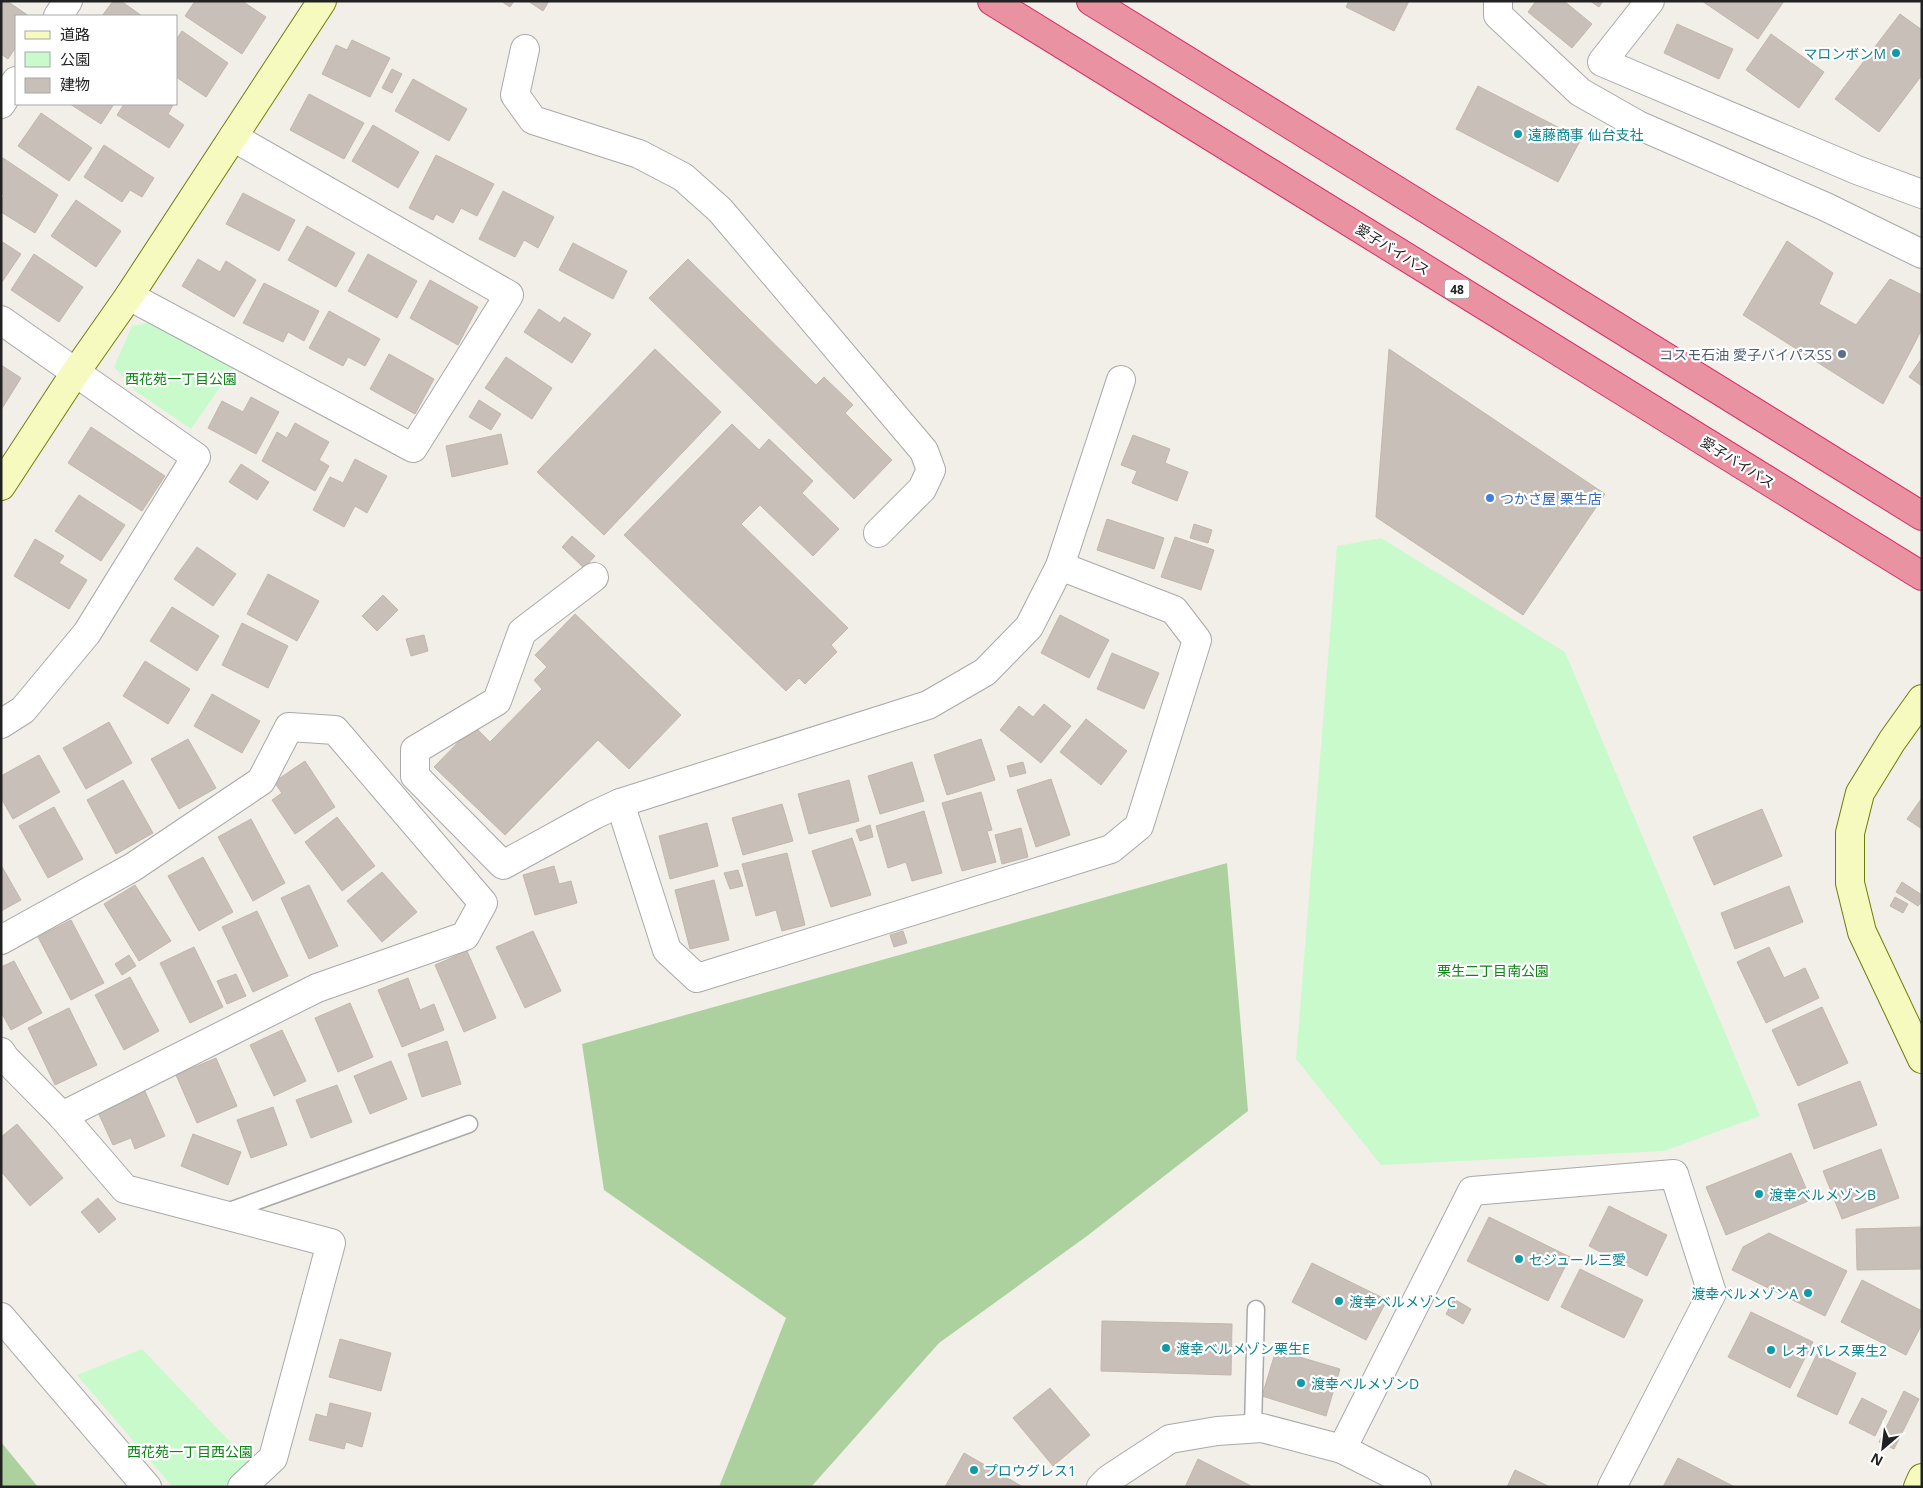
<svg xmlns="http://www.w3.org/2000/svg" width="1923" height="1488" viewBox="0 0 1923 1488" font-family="'Open Sans','Noto Sans JP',sans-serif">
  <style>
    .forest { fill: #add19e }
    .park { fill: #c8facc }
    .building { fill: #c7bfb8; stroke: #c4b6ab }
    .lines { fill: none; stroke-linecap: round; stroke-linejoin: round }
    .lane-casing { stroke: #a9a9a9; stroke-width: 19 }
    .street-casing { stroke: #a9a9a9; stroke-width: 30 }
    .secondary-casing { stroke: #707d05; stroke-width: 30 }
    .highway-casing { stroke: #dc2a67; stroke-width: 30 }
    .lane { stroke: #fff; stroke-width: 16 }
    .street { stroke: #fff; stroke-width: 28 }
    .secondary { stroke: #f7fabf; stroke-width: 28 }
    .highway { stroke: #e892a2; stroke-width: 28 }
    .culture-dot { fill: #0f9aa8; stroke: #fff; stroke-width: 2 }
    .service-dot { fill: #5c6f8a; stroke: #fff; stroke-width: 2 }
    .shop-dot { fill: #3f7fe0; stroke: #fff; stroke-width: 2 }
    .labels { text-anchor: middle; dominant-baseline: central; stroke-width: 4.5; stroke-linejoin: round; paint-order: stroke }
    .shield { fill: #fff; stroke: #646464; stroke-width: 1 }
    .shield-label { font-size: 12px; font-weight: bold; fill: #222 }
    .culture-label { font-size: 14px; fill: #0d838f; stroke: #fff; text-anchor: start }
    .street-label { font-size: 14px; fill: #222; stroke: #fff }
    .service-label { font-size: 14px; fill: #4e5e75; stroke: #fff; text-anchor: end }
    .park-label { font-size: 14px; fill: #0c8416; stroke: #fff }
    .shop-label { font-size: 14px; fill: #366cbe; stroke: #fff; text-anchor: start }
  </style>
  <rect width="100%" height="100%" fill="#f2efe9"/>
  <g class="forest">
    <path d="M 1227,863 L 1248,1111 L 1087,1236 L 939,1343 L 811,1487 L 719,1487 L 786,1318 L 604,1190 L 582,1044 Z"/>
    <path d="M 1,1442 L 38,1487 L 1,1487 Z"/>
  </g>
  <g class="park">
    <path d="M 155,322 L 234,367 L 191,429 L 137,392 L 114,367 L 132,326 Z"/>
    <path d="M 1381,538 L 1565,652 L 1760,1116 L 1664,1151 L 1381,1165 L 1296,1059 L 1337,546 Z"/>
    <path d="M 142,1349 L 252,1465 L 224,1487 L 173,1487 L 77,1375 Z"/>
  </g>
  <g class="building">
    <path d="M 1,1 L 7,1 L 29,16 L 16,16 L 16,47 L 8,59 L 1,54 Z"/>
    <path d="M 113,1 L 121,1 L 142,16 L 102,16 Z"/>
    <path d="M 195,1 L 242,1 L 266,17 L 242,54 L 185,16 Z"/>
    <path d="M 501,1 L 514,1 L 510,7 Z"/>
    <path d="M 528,1 L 549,1 L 543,11 Z"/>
    <path d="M 1349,1 L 1409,1 L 1394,31 L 1346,7 Z"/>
    <path d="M 1536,1 L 1564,1 L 1592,24 L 1572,48 L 1528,12 Z"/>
    <path d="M 1590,1 L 1603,1 L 1599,7 Z"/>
    <path d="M 1702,1 L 1784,1 L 1758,39 Z"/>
    <path d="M 1900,14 L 1922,30 L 1922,75 L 1879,132 L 1835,99 Z"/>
    <path d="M 1677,24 L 1733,49 L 1719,79 L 1664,53 Z"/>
    <path d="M 182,31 L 228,63 L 206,97 L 176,77 L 176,40 Z"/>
    <path d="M 1771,34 L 1824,72 L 1799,108 L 1746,70 Z"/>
    <path d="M 352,40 L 390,58 L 370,97 L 322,74 L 336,45 L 347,50 Z"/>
    <path d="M 392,69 L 402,74 L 392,93 L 382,88 Z"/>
    <path d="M 413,79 L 467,109 L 449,141 L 395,111 Z"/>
    <path d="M 1478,86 L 1581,139 L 1558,182 L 1456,129 Z"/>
    <path d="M 309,94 L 364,123 L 344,159 L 290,130 Z"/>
    <path d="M 70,104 L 114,104 L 101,124 Z"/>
    <path d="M 124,104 L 171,104 L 173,105 L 168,114 L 184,125 L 169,148 L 117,115 Z"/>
    <path d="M 41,113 L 92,148 L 69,181 L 18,146 Z"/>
    <path d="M 373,125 L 419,152 L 398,188 L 352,161 Z"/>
    <path d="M 104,145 L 154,178 L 142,197 L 130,190 L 122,202 L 84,177 Z"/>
    <path d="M 436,155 L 494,184 L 477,216 L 461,208 L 453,223 L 436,214 L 433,220 L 409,208 Z"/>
    <path d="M 3,158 L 58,195 L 35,233 L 1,212 L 1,200 L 4,196 L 1,194 L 1,161 Z"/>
    <path d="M 503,191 L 554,217 L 538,248 L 524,240 L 515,257 L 479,239 Z"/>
    <path d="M 243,193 L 295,220 L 279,251 L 226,224 Z"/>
    <path d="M 76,200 L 121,231 L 96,267 L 51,236 Z"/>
    <path d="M 307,226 L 355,253 L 336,287 L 288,260 Z"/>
    <path d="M 1,241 L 21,254 L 2,282 L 1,281 Z"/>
    <path d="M 1787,241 L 1833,273 L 1819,304 L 1856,325 L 1890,279 L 1922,295 L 1922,329 L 1883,404 L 1743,315 Z"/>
    <path d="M 573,243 L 627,271 L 613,299 L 559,270 Z"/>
    <path d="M 34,254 L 83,287 L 59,322 L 11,290 Z"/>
    <path d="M 368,254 L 417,281 L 397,318 L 348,291 Z"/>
    <path d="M 198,259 L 220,272 L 226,261 L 256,280 L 234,317 L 182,286 Z"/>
    <path d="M 688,259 L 816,385 L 824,377 L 853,405 L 845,413 L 892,460 L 854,499 L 649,298 Z"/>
    <path d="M 430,280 L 478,307 L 458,345 L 410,318 Z"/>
    <path d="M 264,283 L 319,311 L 304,341 L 288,332 L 283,342 L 243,323 Z"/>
    <path d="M 539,309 L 560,323 L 564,317 L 591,334 L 572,363 L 524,332 Z"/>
    <path d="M 329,311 L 380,339 L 365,366 L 348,357 L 343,366 L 309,348 Z"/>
    <path d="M 655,349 L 721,412 L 604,535 L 537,472 Z"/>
    <path d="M 1389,349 L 1605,494 L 1523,615 L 1376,517 Z"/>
    <path d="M 389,354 L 434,379 L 415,414 L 370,389 Z"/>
    <path d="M 506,357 L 552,388 L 532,419 L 485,388 Z"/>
    <path d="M 1922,358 L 1922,386 L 1909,377 Z"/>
    <path d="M 1,365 L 21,378 L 1,410 Z"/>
    <path d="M 251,397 L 279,412 L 256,454 L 208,428 L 222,401 L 243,412 Z"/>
    <path d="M 479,400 L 501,414 L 491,430 L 469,417 Z"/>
    <path d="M 295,423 L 329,442 L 319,460 L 329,466 L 315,491 L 262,461 L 277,432 L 287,438 Z"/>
    <path d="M 732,424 L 759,450 L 769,439 L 813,481 L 802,493 L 839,529 L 813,556 L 760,505 L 741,524 L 848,628 L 831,645 L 837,652 L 805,684 L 799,678 L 786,691 L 624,535 Z"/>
    <path d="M 91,427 L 165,476 L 142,511 L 68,463 Z"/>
    <path d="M 501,434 L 508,464 L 452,477 L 446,446 Z"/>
    <path d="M 1133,435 L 1170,449 L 1165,463 L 1188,472 L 1177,501 L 1132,483 L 1137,471 L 1121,465 Z"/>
    <path d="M 355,459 L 387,476 L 367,513 L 355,506 L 344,527 L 313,510 L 330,477 L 343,483 Z"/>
    <path d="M 241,464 L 269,482 L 257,500 L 229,482 Z"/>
    <path d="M 79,495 L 125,525 L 101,561 L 55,531 Z"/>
    <path d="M 1107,519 L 1164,538 L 1154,569 L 1097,550 Z"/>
    <path d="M 1194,524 L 1212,530 L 1208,543 L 1190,538 Z"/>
    <path d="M 572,536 L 595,556 L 584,568 L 562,547 Z"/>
    <path d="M 1175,537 L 1214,550 L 1201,590 L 1161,577 Z"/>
    <path d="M 35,539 L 64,556 L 59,563 L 87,580 L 69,609 L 14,576 Z"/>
    <path d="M 197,547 L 236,574 L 213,606 L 174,579 Z"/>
    <path d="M 268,574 L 319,601 L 297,641 L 247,614 Z"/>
    <path d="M 383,595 L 398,610 L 377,631 L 362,616 Z"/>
    <path d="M 172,607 L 219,636 L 197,671 L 150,641 Z"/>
    <path d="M 575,614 L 681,715 L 629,769 L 598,740 L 505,835 L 434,767 L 474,726 L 490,742 L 542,689 L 534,680 L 547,667 L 535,655 Z"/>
    <path d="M 1060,615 L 1109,640 L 1089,678 L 1041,653 Z"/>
    <path d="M 242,623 L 288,646 L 268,688 L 222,665 Z"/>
    <path d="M 424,635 L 428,651 L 411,656 L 406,639 Z"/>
    <path d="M 1112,653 L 1159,673 L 1144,709 L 1097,689 Z"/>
    <path d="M 145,661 L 190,689 L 168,724 L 123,696 Z"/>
    <path d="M 212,694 L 260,721 L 242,753 L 194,726 Z"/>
    <path d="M 1044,704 L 1071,726 L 1041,763 L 1000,730 L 1019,706 L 1033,717 Z"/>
    <path d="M 1086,719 L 1127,751 L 1101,785 L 1060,752 Z"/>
    <path d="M 109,722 L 132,763 L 86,789 L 63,748 Z"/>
    <path d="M 188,739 L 216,788 L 179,809 L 151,759 Z"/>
    <path d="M 981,739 L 995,780 L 947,795 L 934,755 Z"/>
    <path d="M 39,755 L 60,792 L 13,819 L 1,798 L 1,776 Z"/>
    <path d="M 305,761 L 335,807 L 295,834 L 272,800 L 282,793 L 274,782 Z"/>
    <path d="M 912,762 L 924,801 L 880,814 L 868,776 Z"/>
    <path d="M 1023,762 L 1026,773 L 1010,777 L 1007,766 Z"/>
    <path d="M 1051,779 L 1070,835 L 1036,847 L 1017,790 Z"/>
    <path d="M 123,780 L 153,833 L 116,854 L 87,800 Z"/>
    <path d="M 849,780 L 859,821 L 809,834 L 798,794 Z"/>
    <path d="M 981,792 L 992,830 L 987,831 L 996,862 L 962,871 L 942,803 Z"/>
    <path d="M 1922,798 L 1922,829 L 1907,819 Z"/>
    <path d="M 782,804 L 793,841 L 743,855 L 732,818 Z"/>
    <path d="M 54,807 L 83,859 L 48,878 L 19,826 Z"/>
    <path d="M 1762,809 L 1782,856 L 1714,885 L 1693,837 Z"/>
    <path d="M 924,811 L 942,873 L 912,881 L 906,862 L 888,868 L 876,826 Z"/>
    <path d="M 337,817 L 375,866 L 342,891 L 305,842 Z"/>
    <path d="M 251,819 L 285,883 L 253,901 L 218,837 Z"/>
    <path d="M 707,823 L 718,866 L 670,879 L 659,836 Z"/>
    <path d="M 870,825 L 873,837 L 860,841 L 856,830 Z"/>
    <path d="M 1021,828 L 1028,857 L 1002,864 L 995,835 Z"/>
    <path d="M 852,838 L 871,895 L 831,907 L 812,851 Z"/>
    <path d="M 787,853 L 805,925 L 782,931 L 776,910 L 756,916 L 742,864 Z"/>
    <path d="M 203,857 L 233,912 L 199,931 L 168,876 Z"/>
    <path d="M 1,865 L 21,900 L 1,911 Z"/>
    <path d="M 554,866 L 559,884 L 571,881 L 577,903 L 535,915 L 523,875 Z"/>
    <path d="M 738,870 L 743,886 L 730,889 L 724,873 Z"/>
    <path d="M 382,872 L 417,912 L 382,942 L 347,901 Z"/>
    <path d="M 714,880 L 729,940 L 690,949 L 675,890 Z"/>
    <path d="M 1902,882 L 1922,895 L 1922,901 L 1918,906 L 1896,892 Z"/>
    <path d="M 135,885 L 171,941 L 139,961 L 104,904 Z"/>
    <path d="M 309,885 L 338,946 L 309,959 L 281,898 Z"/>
    <path d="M 1789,886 L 1803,922 L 1735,949 L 1721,913 Z"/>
    <path d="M 1895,897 L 1908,904 L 1903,913 L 1890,906 Z"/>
    <path d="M 257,911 L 288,976 L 253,992 L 222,927 Z"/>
    <path d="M 71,920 L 104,983 L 71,1000 L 38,937 Z"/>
    <path d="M 533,931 L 561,991 L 525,1008 L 496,947 Z"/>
    <path d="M 903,931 L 907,943 L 894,947 L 890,935 Z"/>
    <path d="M 194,947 L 223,1007 L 190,1023 L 160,963 Z"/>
    <path d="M 1769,947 L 1784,978 L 1805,968 L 1819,998 L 1766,1023 L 1737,962 Z"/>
    <path d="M 467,951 L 496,1018 L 464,1032 L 435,965 Z"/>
    <path d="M 129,955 L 136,966 L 122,975 L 115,964 Z"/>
    <path d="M 14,961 L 42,1013 L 11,1030 L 1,1012 L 1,967 Z"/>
    <path d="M 236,974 L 246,996 L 227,1004 L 217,981 Z"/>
    <path d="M 130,977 L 159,1031 L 124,1050 L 95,995 Z"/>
    <path d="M 408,978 L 420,1010 L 434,1004 L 444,1030 L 402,1047 L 378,990 Z"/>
    <path d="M 350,1003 L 373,1057 L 338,1072 L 315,1018 Z"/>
    <path d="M 1822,1007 L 1848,1063 L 1798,1086 L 1772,1030 Z"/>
    <path d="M 69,1008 L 97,1065 L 55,1085 L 28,1028 Z"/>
    <path d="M 282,1030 L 306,1081 L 274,1096 L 250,1045 Z"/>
    <path d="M 447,1041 L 461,1084 L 422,1097 L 408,1054 Z"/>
    <path d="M 216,1058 L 237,1106 L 197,1123 L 176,1075 Z"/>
    <path d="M 391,1061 L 407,1099 L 370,1114 L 354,1076 Z"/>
    <path d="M 1860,1081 L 1877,1125 L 1814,1149 L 1798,1104 Z"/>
    <path d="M 337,1085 L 352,1122 L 311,1138 L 296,1100 Z"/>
    <path d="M 143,1087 L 165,1136 L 135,1149 L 131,1138 L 113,1145 L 96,1108 Z"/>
    <path d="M 273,1107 L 287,1145 L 251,1158 L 237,1120 Z"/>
    <path d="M 17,1124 L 63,1178 L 30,1206 L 1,1171 L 1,1137 Z"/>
    <path d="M 193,1134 L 241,1152 L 228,1185 L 181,1166 Z"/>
    <path d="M 1881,1149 L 1899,1198 L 1842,1219 L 1823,1171 Z"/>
    <path d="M 1791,1153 L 1811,1200 L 1726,1235 L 1706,1187 Z"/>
    <path d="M 98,1198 L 116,1219 L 99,1233 L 81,1212 Z"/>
    <path d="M 1609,1206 L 1667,1235 L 1647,1276 L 1589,1246 Z"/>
    <path d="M 1489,1217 L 1570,1257 L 1548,1301 L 1467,1261 Z"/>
    <path d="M 1922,1227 L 1922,1269 L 1857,1270 L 1856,1229 Z"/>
    <path d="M 1769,1233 L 1847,1271 L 1825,1316 L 1732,1270 L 1743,1247 Z"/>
    <path d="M 1312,1263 L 1387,1300 L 1366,1340 L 1292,1302 Z"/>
    <path d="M 1580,1269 L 1643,1300 L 1624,1338 L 1561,1307 Z"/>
    <path d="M 1862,1280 L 1922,1311 L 1922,1324 L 1906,1355 L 1841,1322 Z"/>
    <path d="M 1454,1299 L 1471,1309 L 1463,1324 L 1446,1314 Z"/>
    <path d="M 1751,1312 L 1813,1342 L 1790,1388 L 1728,1357 Z"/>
    <path d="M 1102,1321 L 1232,1324 L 1231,1375 L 1101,1371 Z"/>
    <path d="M 340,1339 L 391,1353 L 381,1391 L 329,1377 Z"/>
    <path d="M 1276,1350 L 1340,1369 L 1326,1416 L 1262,1396 Z"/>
    <path d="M 1817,1354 L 1856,1373 L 1837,1415 L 1797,1396 Z"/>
    <path d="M 1050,1388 L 1090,1435 L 1053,1466 L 1013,1418 Z"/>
    <path d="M 1904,1391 L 1919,1399 L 1894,1449 L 1879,1442 Z"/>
    <path d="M 1862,1398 L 1887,1411 L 1875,1436 L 1849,1423 Z"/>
    <path d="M 330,1403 L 371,1413 L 362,1447 L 346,1442 L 344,1449 L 309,1440 L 316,1414 L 327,1417 Z"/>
    <path d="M 964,1453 L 1023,1487 L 945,1487 Z"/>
    <path d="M 1678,1458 L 1735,1487 L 1663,1487 Z"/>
    <path d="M 1198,1459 L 1253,1487 L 1185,1487 Z"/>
    <path d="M 1515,1470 L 1550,1487 L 1507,1487 Z"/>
  </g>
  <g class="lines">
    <defs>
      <g id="lane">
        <path d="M 224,1213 L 469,1124"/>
        <path d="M 1253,1428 L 1256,1309"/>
      </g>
      <g id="street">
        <path d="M 1498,1 L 1498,15 L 1580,92 L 1638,125 L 1826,207 L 1922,254"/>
        <path d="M 1650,1 L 1602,62 L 1857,170 L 1922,194"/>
        <path d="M 58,16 L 68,1"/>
        <path d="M 525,49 L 515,95 L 533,120 L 639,154 L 683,177 L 720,210 L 924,451 L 931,470 L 922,489 L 878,533"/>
        <path d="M 1,104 L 16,81"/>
        <path d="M 129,296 L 413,448 L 509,295 L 233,137"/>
        <path d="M 1,320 L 196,457 L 87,633 L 23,710 L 1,724"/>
        <path d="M 594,577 L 522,632 L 497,701 L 415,750 L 415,776 L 503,865 L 594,815 L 620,803 L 928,705 L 985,672 L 1029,627 L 1060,566 L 1121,380"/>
        <path d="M 620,803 L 667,950 L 697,978 L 1111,849 L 1139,826 L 1197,640 L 1174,610 L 1060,566"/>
        <path d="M 1,940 L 133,867 L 261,781 L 289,727 L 335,730 L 483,903 L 465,936 L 317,988 L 62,1116"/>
        <path d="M 1,1052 L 5,1058 L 62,1116 L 125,1189 L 331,1243 L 273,1458 L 242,1487"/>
        <path d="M 1,1317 L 147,1487"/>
        <path d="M 1342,1449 L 1472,1191 L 1674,1174 L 1712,1293 L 1612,1487"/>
        <path d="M 1101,1487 L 1109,1479 L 1170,1439 L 1217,1431 L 1262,1428 L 1342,1449 L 1417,1487"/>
      </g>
      <g id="secondary">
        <path d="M 1,486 L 75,373 L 129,296 L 322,1"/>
        <path d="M 1922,699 L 1892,741 L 1860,793 L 1850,833 L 1850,883 L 1862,932 L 1922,1059"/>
        <path d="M 1918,1487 L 1922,1478"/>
      </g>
      <g id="highway">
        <path d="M 992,1 L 1922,576"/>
        <path d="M 1091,1 L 1922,516"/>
      </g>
    </defs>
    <use href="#lane" class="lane-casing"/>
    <use href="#street" class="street-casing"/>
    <use href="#secondary" class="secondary-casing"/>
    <use href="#highway" class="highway-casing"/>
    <use href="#lane" class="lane"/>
    <use href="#street" class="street"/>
    <use href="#secondary" class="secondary"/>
    <use href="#highway" class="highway"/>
  </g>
  <g class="culture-dot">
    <circle cx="1896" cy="53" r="5"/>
    <circle cx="1518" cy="134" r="5"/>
    <circle cx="1759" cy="1194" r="5"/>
    <circle cx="1519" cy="1259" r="5"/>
    <circle cx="1808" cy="1293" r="5"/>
    <circle cx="1339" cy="1301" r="5"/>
    <circle cx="1166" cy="1348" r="5"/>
    <circle cx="1771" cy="1350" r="5"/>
    <circle cx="1301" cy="1383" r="5"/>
    <circle cx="974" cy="1470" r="5"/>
  </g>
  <circle class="service-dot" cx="1842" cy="354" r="5"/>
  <circle class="shop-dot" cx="1490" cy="498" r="5"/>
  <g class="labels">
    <rect class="shield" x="1444.5" y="279.5" width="25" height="19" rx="4"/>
    <g class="shield-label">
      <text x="1457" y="289">48</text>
    </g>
    <g class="culture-label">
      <text x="1886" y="53" text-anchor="end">マロンボンM</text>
      <text x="1528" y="134">遠藤商事 仙台支社</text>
      <text x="1769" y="1194">渡幸ベルメゾンB</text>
      <text x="1529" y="1259">セジュール三愛</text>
      <text x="1798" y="1293" text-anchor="end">渡幸ベルメゾンA</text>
      <text x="1349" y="1301">渡幸ベルメゾンC</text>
      <text x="1176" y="1348">渡幸ベルメゾン栗生E</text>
      <text x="1781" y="1350">レオパレス栗生2</text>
      <text x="1311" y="1383">渡幸ベルメゾンD</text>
      <text x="984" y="1470">プロウグレス1</text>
    </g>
    <g class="street-label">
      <text transform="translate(1393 249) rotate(32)">愛子バイパス</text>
      <text transform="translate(1738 462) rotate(32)">愛子バイパス</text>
    </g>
    <g class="service-label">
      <text x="1832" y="354">コスモ石油 愛子バイパスSS</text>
    </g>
    <g class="park-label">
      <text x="181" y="378">西花苑一丁目公園</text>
      <text x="1493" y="970">栗生二丁目南公園</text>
      <text x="190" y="1451">西花苑一丁目西公園</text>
    </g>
    <g class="shop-label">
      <text x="1500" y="498">つかさ屋 栗生店</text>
    </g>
  </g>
  <rect width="1923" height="1488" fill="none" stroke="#222222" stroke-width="5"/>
  <rect x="15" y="15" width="162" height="90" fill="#ffffff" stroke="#a7a7a7"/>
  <rect x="25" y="31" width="25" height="8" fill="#f7fabf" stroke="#a7a7a7"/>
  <text x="60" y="40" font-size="15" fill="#222222">道路</text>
  <rect x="25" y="52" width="25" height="15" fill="#c8facc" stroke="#a7a7a7"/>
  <text x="60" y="65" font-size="15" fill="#222222">公園</text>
  <rect x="25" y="78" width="25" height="15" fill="#c7bfb8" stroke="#a7a7a7"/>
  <text x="60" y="90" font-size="15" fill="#222222">建物</text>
  <g transform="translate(1883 1448) rotate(208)" stroke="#ffffff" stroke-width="4" paint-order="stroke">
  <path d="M0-4L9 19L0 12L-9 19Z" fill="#222222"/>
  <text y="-8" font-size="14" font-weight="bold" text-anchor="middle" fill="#222222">N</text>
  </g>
</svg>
